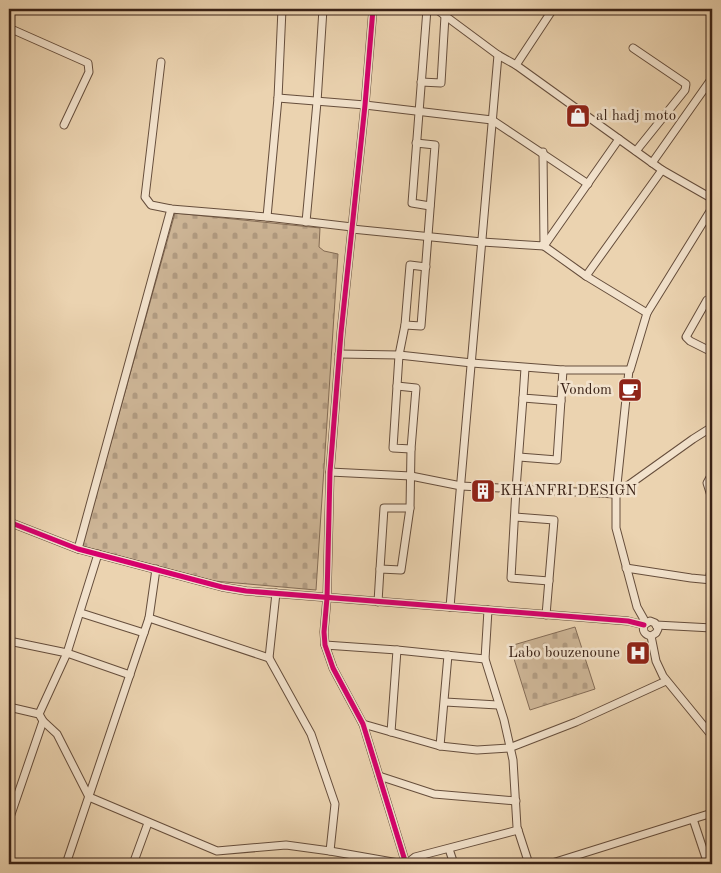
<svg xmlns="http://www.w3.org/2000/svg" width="721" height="873" viewBox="0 0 721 873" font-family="'Old Standard TT',serif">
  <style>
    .cemetery { fill: url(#cemetery-stones); stroke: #846c56 }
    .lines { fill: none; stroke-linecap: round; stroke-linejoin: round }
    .minor-casing { stroke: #664e3c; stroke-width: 9 }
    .minor { stroke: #f2e2cc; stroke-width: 7 }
    .cycleway-casing { stroke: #f2e2cc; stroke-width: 8 }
    .cycleway { stroke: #d6006c; stroke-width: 5 }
    .labels { text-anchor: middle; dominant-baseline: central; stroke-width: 5; stroke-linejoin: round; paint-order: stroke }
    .poi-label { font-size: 15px; fill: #3a2216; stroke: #f2e2cc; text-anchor: start }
  </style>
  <defs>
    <pattern id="cemetery-stones" width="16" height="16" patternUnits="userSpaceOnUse" patternTransform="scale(1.25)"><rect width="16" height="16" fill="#cdb596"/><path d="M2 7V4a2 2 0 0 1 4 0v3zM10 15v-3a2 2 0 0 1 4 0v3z" fill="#b19b81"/></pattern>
  </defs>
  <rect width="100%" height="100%" fill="#ebd3b0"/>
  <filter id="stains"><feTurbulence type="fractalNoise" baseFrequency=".004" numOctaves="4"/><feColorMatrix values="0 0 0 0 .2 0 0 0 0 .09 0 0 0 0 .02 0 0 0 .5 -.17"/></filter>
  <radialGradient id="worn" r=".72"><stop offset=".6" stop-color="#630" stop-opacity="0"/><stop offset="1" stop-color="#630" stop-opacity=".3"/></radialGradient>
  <g class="cemetery">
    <path d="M 175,213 L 320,228 L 319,247 L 324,251 L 338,254 L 316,590 L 214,581 L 82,546 Z"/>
    <path d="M 575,627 L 595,689 L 530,710 L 510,646 Z"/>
  </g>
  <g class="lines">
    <defs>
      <g id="minor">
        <path d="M 373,9 L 365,105 L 341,333 L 330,472 L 327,598 L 324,632 L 325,645 L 333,668 L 363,724 L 406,864"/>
        <path d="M 427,9 L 412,203 L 430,206"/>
        <path d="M 436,9 L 498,55 L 516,65 L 662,170 L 711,198"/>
        <path d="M 9,28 L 88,63 L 89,72 L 64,125"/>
        <path d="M 633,48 L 686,84 L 685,90 L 636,151"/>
        <path d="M 161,62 L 145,197 L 151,205 L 171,209 L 267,217 L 352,227"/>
        <path d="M 516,65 L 553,9"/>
        <path d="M 421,82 L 441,83 L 445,16"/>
        <path d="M 278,98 L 365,105 L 492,120 L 588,184"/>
        <path d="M 619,139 L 544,246 L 586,276 L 647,313"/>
        <path d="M 652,163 L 712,78"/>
        <path d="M 267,217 L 278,98 L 282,9"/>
        <path d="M 306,222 L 317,102 L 323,9"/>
        <path d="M 352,229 L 482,242 L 544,246 L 543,152"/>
        <path d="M 586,276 L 662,170"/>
        <path d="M 707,300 L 686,337 L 690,341 L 712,352"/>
        <path d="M 405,325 L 421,326 L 435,145 L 416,143"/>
        <path d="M 339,354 L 399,355 L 472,363 L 563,370 L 629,370"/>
        <path d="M 525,368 L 523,398 L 561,401"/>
        <path d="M 523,398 L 516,489 L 511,578 L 549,581"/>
        <path d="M 411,449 L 393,448 L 399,355 L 405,325 L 410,265 L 426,267"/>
        <path d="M 519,457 L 557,460 L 563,370"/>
        <path d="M 330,472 L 411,476 L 461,486 L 616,494 L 693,439 L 712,427"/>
        <path d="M 712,474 L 707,483 L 712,499"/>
        <path d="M 515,517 L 554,520 L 546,615"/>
        <path d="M 9,522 L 78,549 L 222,587 L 246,591 L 628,621 L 644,625"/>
        <path d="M 78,549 L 171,209"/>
        <path d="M 626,568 L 691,578 L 712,580"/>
        <path d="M 380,569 L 384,508 L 410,508"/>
        <path d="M 709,580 L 712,565"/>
        <path d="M 378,602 L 380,569 L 401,570 L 410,508 L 411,449 L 416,388 L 397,386"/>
        <path d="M 450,607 L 498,55"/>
        <path d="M 488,610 L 485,659 L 504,720 L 513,760 L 517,827 L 529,864"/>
        <path d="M 81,613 L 144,633"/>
        <path d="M 149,618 L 269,658 L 276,593"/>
        <path d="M 646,623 L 637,607 L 616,528 L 616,494 L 629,370 L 630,370 L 647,313 L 712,208"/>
        <path d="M 656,625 L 712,628"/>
        <path d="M 651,636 L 656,633 L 658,629 L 655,623 L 650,621 L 644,625 C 642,631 645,635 651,636 L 656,661 L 663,676 L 712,736"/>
        <path d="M 9,641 L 67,653 L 130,675"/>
        <path d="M 325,645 L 397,650 L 485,659"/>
        <path d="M 269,658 L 311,734 L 335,804 L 330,851"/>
        <path d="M 445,702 L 498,705"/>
        <path d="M 9,707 L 39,714 L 43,721 L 57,734 L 89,797 L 217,851 L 286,845 L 330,851 L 404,864"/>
        <path d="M 39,714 L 67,653 L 98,554"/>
        <path d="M 363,724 L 440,746 L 477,750 L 509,748 L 576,722 L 666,681"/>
        <path d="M 391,732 L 397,650"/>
        <path d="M 440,746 L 448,655"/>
        <path d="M 379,776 L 434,794 L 516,801"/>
        <path d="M 693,819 L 708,864"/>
        <path d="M 9,820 L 43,721"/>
        <path d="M 449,849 L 454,864"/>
        <path d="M 66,864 L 149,618 L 156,569"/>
        <path d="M 133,864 L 148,823"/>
        <path d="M 406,864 L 415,857 L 518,830"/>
        <path d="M 549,864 L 712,813"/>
      </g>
    </defs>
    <use href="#minor" class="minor-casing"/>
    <use href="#minor" class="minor"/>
    <defs>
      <g id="cycleway">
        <path d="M 373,9 L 365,105 L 341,333 L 330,472 L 327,598 L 324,632 L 325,645 L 333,668 L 363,724 L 406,864"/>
        <path d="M 9,522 L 78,549 L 222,587 L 246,591 L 628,621 L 644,625"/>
      </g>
    </defs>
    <use href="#cycleway" class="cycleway-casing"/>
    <use href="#cycleway" class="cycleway"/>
  </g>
  <defs>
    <symbol id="shop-square" viewBox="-11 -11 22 22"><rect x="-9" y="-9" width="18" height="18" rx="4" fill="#8f2418" stroke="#f2e2cc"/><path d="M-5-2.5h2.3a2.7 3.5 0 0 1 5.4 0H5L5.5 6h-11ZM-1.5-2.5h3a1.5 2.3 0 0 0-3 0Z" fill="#fff"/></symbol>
    <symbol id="cafe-square" viewBox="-11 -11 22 22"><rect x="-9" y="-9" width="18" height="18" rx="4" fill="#8f2418" stroke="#f2e2cc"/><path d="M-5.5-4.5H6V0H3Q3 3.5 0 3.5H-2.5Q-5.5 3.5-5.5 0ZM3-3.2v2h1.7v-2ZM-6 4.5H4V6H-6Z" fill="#fff"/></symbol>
    <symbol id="building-square" viewBox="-11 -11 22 22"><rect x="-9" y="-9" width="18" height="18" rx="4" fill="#8f2418" stroke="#f2e2cc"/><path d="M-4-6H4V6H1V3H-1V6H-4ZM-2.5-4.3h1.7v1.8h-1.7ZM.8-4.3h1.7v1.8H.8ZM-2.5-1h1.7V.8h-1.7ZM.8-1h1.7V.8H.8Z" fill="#fff"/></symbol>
    <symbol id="hospital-square" viewBox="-11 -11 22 22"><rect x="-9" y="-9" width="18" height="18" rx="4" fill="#8f2418" stroke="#f2e2cc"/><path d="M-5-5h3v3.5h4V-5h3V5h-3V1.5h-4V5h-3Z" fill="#fff"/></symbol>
  </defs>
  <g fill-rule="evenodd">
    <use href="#shop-square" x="564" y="102" width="28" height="28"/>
    <use href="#cafe-square" x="616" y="376" width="28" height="28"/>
    <use href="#building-square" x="469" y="477" width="28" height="28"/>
    <use href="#hospital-square" x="624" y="639" width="28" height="28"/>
  </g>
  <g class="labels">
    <g class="poi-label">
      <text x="596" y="116">al hadj moto</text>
      <text x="612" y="390" text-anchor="end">Vondom</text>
      <text x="500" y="491">KHANFRI DESIGN</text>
      <text x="620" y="653" text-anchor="end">Labo bouzenoune</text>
    </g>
  </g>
  <rect width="721" height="873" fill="none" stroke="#ebd3b0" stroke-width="30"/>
  <rect x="10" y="10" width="701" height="853" fill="none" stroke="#3a2216" stroke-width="2.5"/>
  <rect x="15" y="15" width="691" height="843" fill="none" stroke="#3a2216"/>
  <rect width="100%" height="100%" filter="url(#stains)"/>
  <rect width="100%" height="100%" fill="url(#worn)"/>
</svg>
